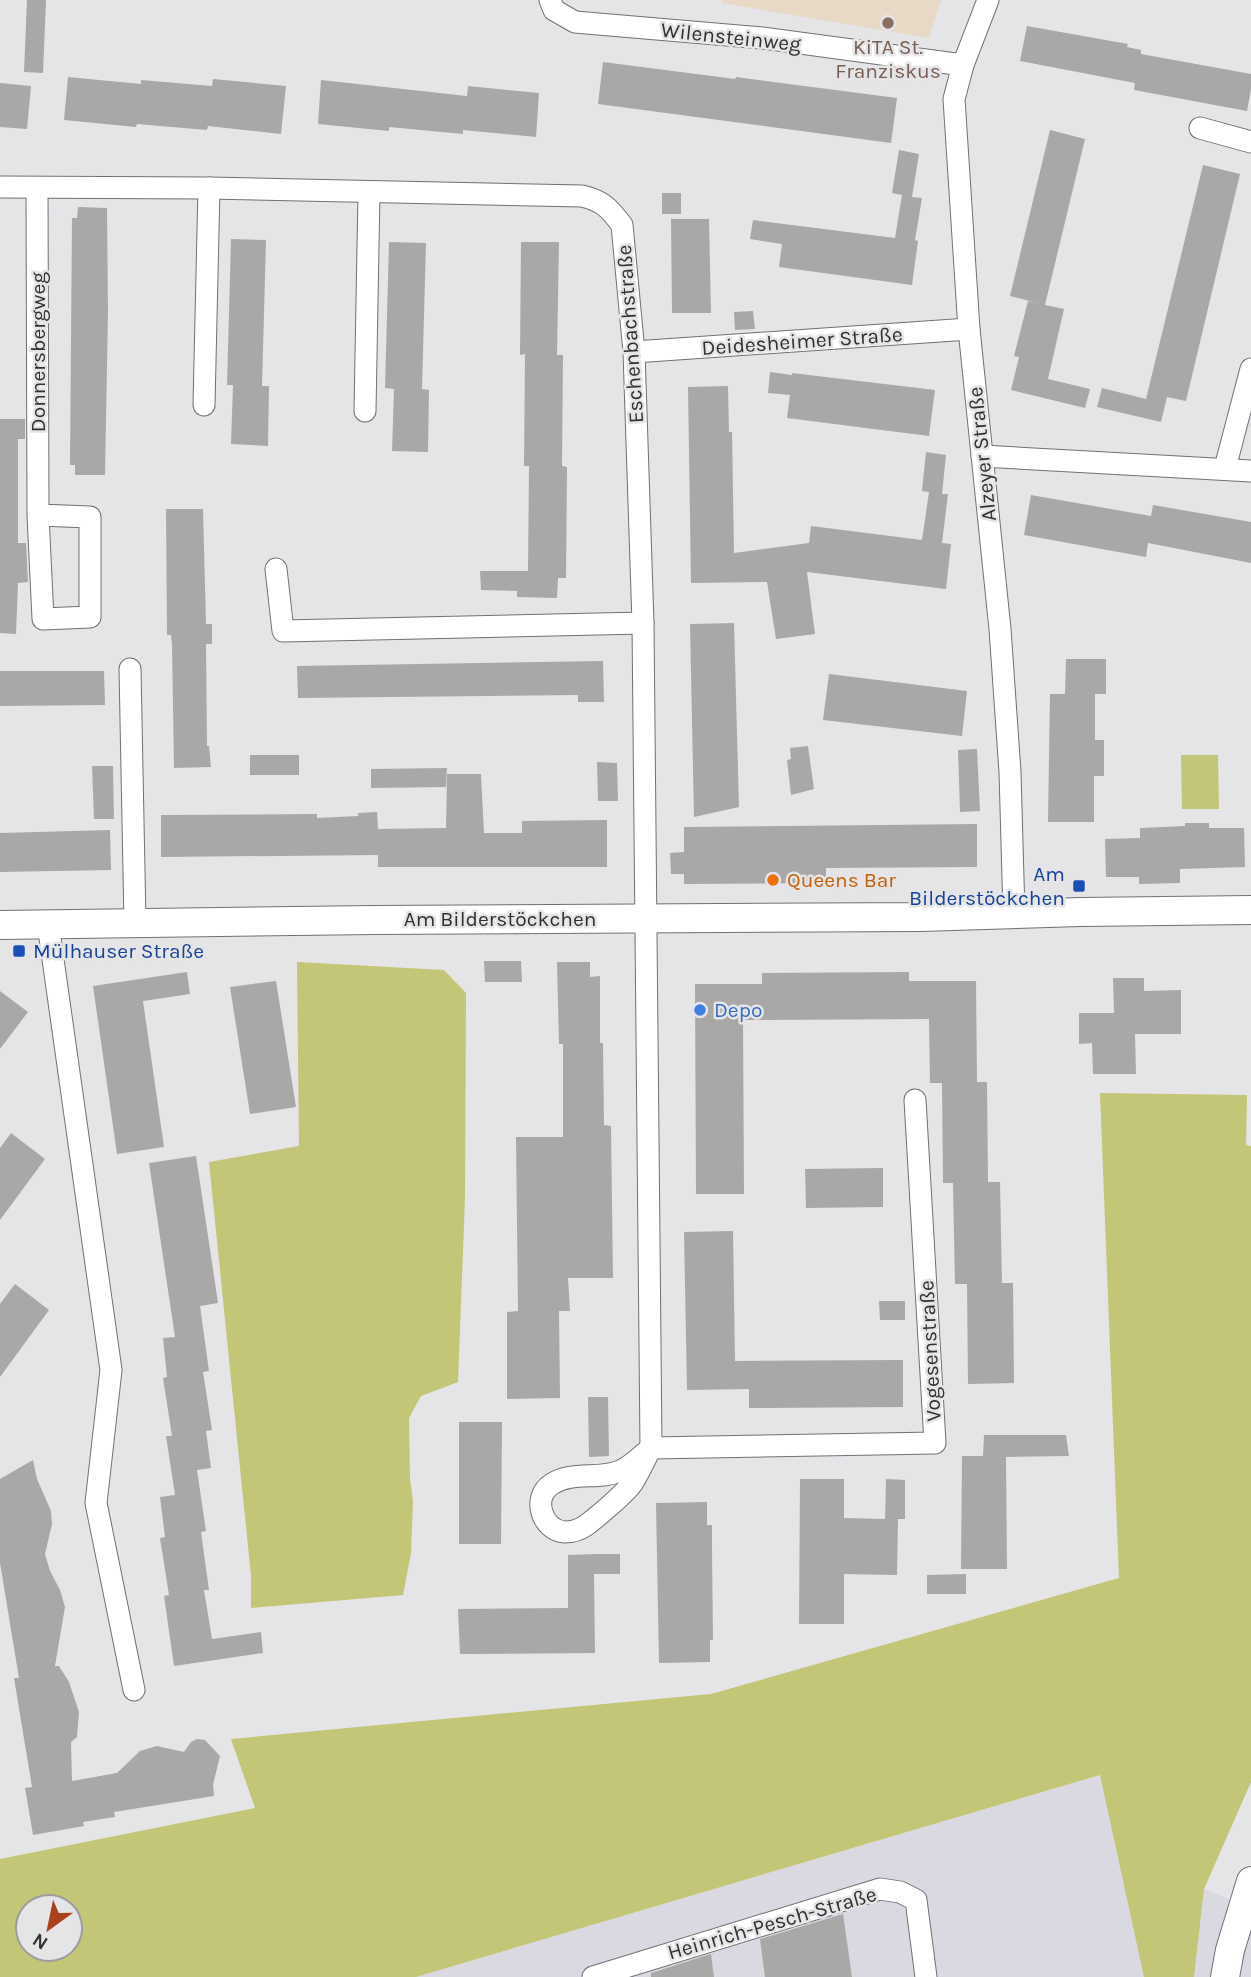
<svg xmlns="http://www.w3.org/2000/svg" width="1251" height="1977" viewBox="0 0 1251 1977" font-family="Karla,sans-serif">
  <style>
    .built { fill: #dad8e1 }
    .education { fill: #e7d9c6 }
    .green { fill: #c2c676; fill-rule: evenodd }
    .building { fill: #aaa8a6 }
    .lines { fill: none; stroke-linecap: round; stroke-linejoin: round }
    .street-casing { stroke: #717073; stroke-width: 23 }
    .secondary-casing { stroke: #717073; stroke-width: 30 }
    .street { stroke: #fff; stroke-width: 21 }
    .secondary { stroke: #fff; stroke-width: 28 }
    .education-dot { fill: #8d6e63; stroke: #e5e4e7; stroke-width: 2.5 }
    .food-dot { fill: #e8710a; stroke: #e5e4e7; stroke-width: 2.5 }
    .transit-dot { fill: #1a4fb4; stroke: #e5e4e7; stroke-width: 2.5 }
    .shop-dot { fill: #3f7fe0; stroke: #e5e4e7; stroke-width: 2.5 }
    .labels { text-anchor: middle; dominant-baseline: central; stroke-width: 5; stroke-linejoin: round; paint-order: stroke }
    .street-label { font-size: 21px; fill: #313132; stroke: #e5e4e7 }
    .education-label { font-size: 21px; fill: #785e54; stroke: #e5e4e7 }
    .transit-label { font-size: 21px; fill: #164399; stroke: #e5e4e7; text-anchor: end }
    .food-label { font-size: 21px; fill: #c56008; stroke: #e5e4e7; text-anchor: start }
    .shop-label { font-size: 21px; fill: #366cbe; stroke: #e5e4e7; text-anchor: start }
  </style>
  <rect width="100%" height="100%" fill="#e5e4e7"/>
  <g class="built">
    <path d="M 1101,1775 L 1144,1977 L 416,1977 Z"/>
    <path d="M 1204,1889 L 1251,1908 L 1251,1977 L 1194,1977 Z"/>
  </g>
  <path class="education" d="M 721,0 L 941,0 L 929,38 L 722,3 Z"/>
  <g class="green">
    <path d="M 1181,755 L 1218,755 L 1219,809 L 1182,809 Z"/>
    <path d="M 297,962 L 444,970 L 466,993 L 465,1198 L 458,1382 L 421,1396 L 409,1418 L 410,1479 L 413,1501 L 411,1553 L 403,1595 L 251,1608 L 251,1576 L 209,1162 L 299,1146 Z"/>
    <path d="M 1100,1093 L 1247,1095 L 1246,1145 L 1251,1146 L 1251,1782 L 1204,1889 L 1194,1977 L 1144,1977 L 1100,1775 L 416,1977 L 0,1977 L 0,1859 L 255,1808 L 231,1739 L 711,1694 L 1119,1578 ZM 28,1907 L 70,1907 L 70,1949 L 28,1949 Z"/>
  </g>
  <g class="building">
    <path d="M 27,0 L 46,0 L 43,73 L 24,72 Z"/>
    <path d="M 1027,26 L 1128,44 L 1127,47 L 1141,50 L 1141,54 L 1251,74 L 1251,89 L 1247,111 L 1134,90 L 1135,83 L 1020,61 Z"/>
    <path d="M 603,62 L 735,79 L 736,77 L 897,98 L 891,143 L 598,104 Z"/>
    <path d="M 68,77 L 141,84 L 141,80 L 212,86 L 213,79 L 286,86 L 281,134 L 208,126 L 207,130 L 137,124 L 136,127 L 64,120 Z"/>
    <path d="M 321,80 L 467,96 L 468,86 L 539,93 L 536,137 L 463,130 L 463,134 L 389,127 L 389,131 L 318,124 Z"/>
    <path d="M 0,83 L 31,86 L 27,129 L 0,127 Z"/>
    <path d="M 1050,130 L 1085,139 L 1045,305 L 1064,309 L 1048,379 L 1090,389 L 1085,408 L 1011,390 L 1019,357 L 1014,356 L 1028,301 L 1041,304 L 1010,296 Z"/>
    <path d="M 899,150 L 919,154 L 912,197 L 922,198 L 915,240 L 918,241 L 912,285 L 779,267 L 782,244 L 750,239 L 753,220 L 895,238 L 902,195 L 892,193 Z"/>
    <path d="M 1203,165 L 1240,174 L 1186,401 L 1167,397 L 1161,422 L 1097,407 L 1102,388 L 1146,399 Z"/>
    <rect x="662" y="193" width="19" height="21"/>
    <path d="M 78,207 L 107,208 L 108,312 L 105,475 L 75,475 L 75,465 L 70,465 L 72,218 L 77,218 Z"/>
    <path d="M 671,219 L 709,219 L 711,313 L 672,313 Z"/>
    <path d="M 231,239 L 266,240 L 262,386 L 269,386 L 268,446 L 231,444 L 233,385 L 227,385 Z"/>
    <path d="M 389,242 L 426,243 L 422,389 L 429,390 L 428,452 L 392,451 L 394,389 L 385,388 Z"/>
    <path d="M 521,242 L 559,242 L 557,355 L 563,355 L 562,466 L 567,467 L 566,578 L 558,578 L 557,598 L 517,597 L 517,591 L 481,590 L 480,571 L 528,571 L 529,466 L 524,466 L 525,354 L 520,355 Z"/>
    <path d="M 753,311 L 755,329 L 735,330 L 734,312 Z"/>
    <path d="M 770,372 L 792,375 L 792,373 L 935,390 L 929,436 L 787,418 L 790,395 L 768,393 Z"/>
    <path d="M 728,386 L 729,432 L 732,432 L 734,553 L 809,543 L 811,526 L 922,540 L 929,492 L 922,491 L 926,452 L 946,455 L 942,494 L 948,494 L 942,543 L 951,544 L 946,589 L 807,572 L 815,634 L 776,639 L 767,582 L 691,583 L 688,387 Z"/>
    <path d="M 0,419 L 25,419 L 25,439 L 18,439 L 18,543 L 26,543 L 28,582 L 18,583 L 16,634 L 0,633 Z"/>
    <path d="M 1031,495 L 1151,516 L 1153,505 L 1251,522 L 1251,563 L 1148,543 L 1146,557 L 1024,535 Z"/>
    <path d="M 166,509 L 203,509 L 206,624 L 212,624 L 212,644 L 206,644 L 207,746 L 209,746 L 211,767 L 174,768 L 172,645 L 171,635 L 167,635 Z"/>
    <path d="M 734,623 L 739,807 L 694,817 L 690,624 Z"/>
    <path d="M 1066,659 L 1106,659 L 1106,694 L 1095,694 L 1095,740 L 1104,740 L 1104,776 L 1094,776 L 1094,822 L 1048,822 L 1050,694 L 1065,694 Z"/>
    <path d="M 603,661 L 604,702 L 578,702 L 578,695 L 298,698 L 297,666 Z"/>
    <path d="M 0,671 L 104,671 L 105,705 L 0,706 Z"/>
    <path d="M 829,674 L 967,691 L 962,736 L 823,720 Z"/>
    <path d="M 808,746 L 814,789 L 791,795 L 787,760 L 791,759 L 790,748 Z"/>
    <path d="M 977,749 L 980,811 L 960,812 L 958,750 Z"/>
    <rect x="250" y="755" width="49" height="20"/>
    <path d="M 597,762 L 617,763 L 618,801 L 598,801 Z"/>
    <path d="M 92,766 L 113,766 L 114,819 L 94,819 Z"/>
    <path d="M 447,768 L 446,787 L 371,788 L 371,769 Z"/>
    <path d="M 447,774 L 481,774 L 484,833 L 522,833 L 522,821 L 607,820 L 607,867 L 378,867 L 378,855 L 161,857 L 161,815 L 317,814 L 317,818 L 358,816 L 358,813 L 377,812 L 378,829 L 446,828 Z"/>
    <path d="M 1185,823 L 1209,823 L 1209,828 L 1244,828 L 1245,867 L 1180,869 L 1180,883 L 1139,884 L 1139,877 L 1106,877 L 1105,839 L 1140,838 L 1140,828 L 1185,826 Z"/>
    <path d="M 977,824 L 977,867 L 826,868 L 826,883 L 684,884 L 684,874 L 671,874 L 670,853 L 684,852 L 684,827 Z"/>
    <path d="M 110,830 L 111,870 L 0,872 L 0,833 Z"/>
    <path d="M 484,961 L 521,961 L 522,982 L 485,982 Z"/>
    <path d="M 557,962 L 590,962 L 590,977 L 600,976 L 600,1043 L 603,1043 L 604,1125 L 611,1126 L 613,1278 L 568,1278 L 570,1311 L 559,1311 L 560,1398 L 507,1399 L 507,1312 L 518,1311 L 516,1137 L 563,1137 L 563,1044 L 559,1044 Z"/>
    <path d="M 187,972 L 190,994 L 143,1001 L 164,1147 L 117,1154 L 93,986 Z"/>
    <path d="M 909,972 L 909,981 L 976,981 L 977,1082 L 987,1082 L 988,1182 L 1000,1182 L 1002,1283 L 1013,1283 L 1014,1383 L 968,1384 L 967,1284 L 955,1284 L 953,1183 L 943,1183 L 942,1083 L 930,1083 L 929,1019 L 743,1020 L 744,1194 L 696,1194 L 695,984 L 762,984 L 762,973 Z"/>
    <path d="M 1113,978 L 1144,978 L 1144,991 L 1181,990 L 1181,1034 L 1135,1034 L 1136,1074 L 1093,1074 L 1092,1043 L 1079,1044 L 1079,1013 L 1114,1013 Z"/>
    <path d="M 276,981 L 296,1107 L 250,1114 L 230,987 Z"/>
    <path d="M 0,991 L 28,1012 L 0,1049 Z"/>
    <path d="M 11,1133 L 45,1159 L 0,1220 L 0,1148 Z"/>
    <path d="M 196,1156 L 218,1303 L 200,1306 L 209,1371 L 203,1372 L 212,1430 L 206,1431 L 211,1468 L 197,1470 L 206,1531 L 201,1532 L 209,1590 L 204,1590 L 212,1639 L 261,1632 L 263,1653 L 174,1666 L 164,1596 L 169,1595 L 160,1538 L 165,1537 L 160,1497 L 175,1495 L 166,1436 L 172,1436 L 163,1378 L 167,1377 L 163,1338 L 175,1337 L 149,1163 Z"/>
    <path d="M 883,1168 L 883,1207 L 806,1208 L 805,1169 Z"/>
    <path d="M 733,1231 L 735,1361 L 903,1360 L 903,1407 L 749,1408 L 749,1389 L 687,1390 L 684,1232 Z"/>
    <path d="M 15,1284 L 49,1310 L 0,1377 L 0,1304 Z"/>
    <path d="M 879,1301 L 905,1301 L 905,1320 L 880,1320 Z"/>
    <path d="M 588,1397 L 608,1397 L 609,1456 L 589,1457 Z"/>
    <path d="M 459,1422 L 502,1422 L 501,1544 L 459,1544 Z"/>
    <path d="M 984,1435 L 1066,1435 L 1069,1456 L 1006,1457 L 1007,1569 L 961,1569 L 962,1456 L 983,1456 Z"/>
    <path d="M 33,1460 L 37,1479 L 51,1511 L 52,1524 L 45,1554 L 50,1571 L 60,1590 L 65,1607 L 55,1666 L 59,1666 L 69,1682 L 79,1712 L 77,1737 L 71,1742 L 72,1781 L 117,1773 L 140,1751 L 157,1746 L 184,1752 L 191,1742 L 197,1739 L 205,1740 L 220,1756 L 213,1785 L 214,1796 L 114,1812 L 115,1817 L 83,1822 L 84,1826 L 33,1835 L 25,1788 L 32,1787 L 14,1678 L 19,1678 L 0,1563 L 0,1479 Z"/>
    <path d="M 800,1479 L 844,1479 L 844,1518 L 885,1519 L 886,1479 L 905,1480 L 905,1519 L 898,1519 L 897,1575 L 844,1574 L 844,1624 L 799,1624 Z"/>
    <path d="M 707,1502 L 707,1525 L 712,1525 L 712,1549 L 713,1640 L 710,1640 L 710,1662 L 659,1663 L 656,1503 Z"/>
    <path d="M 596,1554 L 620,1554 L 620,1574 L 594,1574 L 595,1653 L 460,1654 L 458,1609 L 568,1608 L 568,1555 Z"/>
    <path d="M 966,1574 L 966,1594 L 927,1594 L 927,1575 Z"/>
    <path d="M 843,1914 L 852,1977 L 765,1977 L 760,1939 Z"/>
    <path d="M 711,1954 L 714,1977 L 651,1977 L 651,1973 Z"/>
  </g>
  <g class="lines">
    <defs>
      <g id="street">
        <path d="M 550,0 L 554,10 L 575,22 L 762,38 L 963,65"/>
        <path d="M 988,0 L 963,65 L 954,99 L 969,329 L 1000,629 L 1010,772 L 1014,914"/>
        <path d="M 1200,128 L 1251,142"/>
        <path d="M 0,187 L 209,188 L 582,196 C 603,201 609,208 622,225 L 634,352 L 643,623 L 651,1448 L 935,1443 L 915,1100"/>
        <path d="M 37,188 L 38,515 L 43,619 L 90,617 L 90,517 L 38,515"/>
        <path d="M 634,352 L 969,329"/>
        <path d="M 204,405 L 209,188"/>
        <path d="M 365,411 L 369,192"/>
        <path d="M 982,456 L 1251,471"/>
        <path d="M 1225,468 L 1251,369"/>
        <path d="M 276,569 L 283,631 L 643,623"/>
        <path d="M 130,669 L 135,922"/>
        <path d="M 48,924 L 111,1370 L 96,1503 L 134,1690"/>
        <path d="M 651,1448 C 645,1459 640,1471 633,1482 C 627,1492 596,1518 585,1526 C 579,1530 573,1532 565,1532 C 542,1531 531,1497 552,1484 C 572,1471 599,1480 620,1471 C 631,1467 642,1455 651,1448 Z"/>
        <path d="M 593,1977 L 880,1889 L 900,1892 L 916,1900 L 926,1977"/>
      </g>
      <g id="secondary">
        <path d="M 0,925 L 375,920 L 920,917 L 1080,912 L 1251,910"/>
        <path d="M 1225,1977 L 1230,1950 L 1251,1881"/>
      </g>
    </defs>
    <use href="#street" class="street-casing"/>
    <use href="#secondary" class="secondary-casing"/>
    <use href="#street" class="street"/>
    <use href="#secondary" class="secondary"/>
  </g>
  <circle class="education-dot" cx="888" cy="23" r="7"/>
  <circle class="food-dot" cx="773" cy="880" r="7"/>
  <g class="transit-dot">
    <rect x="1072" y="879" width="14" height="14" rx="3.5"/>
    <rect x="12" y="944" width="14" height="14" rx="3.5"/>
  </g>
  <circle class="shop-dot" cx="700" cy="1010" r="7"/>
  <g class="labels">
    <g class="street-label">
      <text transform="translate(731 37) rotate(6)">Wilensteinweg</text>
      <text transform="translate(630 334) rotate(-94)">Eschenbachstraße</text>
      <text transform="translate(802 341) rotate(-4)">Deidesheimer Straße</text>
      <text transform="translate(38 352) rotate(-90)">Donnersbergweg</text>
      <text transform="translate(982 454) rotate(-96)">Alzeyer Straße</text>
      <text x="500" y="919">Am Bilderstöckchen</text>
      <text transform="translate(930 1351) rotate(-93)">Vogesenstraße</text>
      <text transform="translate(772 1923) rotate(-16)">Heinrich-Pesch-Straße</text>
    </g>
    <g class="education-label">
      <text x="888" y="47">KiTA St.<tspan x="888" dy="24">Franziskus</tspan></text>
    </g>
    <g class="transit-label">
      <text x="1065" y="874">Am<tspan x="1065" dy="24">Bilderstöckchen</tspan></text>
      <text x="33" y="951" text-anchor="start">Mülhauser Straße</text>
    </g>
    <g class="food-label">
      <text x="787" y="880">Queens Bar</text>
    </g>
    <g class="shop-label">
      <text x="714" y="1010">Depo</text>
    </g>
  </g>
  <g transform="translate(49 1928) rotate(213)"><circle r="33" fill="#e5e4e7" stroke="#9d9c9f" stroke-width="2"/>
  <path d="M0-5L12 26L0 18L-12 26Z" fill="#aa431c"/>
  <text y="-10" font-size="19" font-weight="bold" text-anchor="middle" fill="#313132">N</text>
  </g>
</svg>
